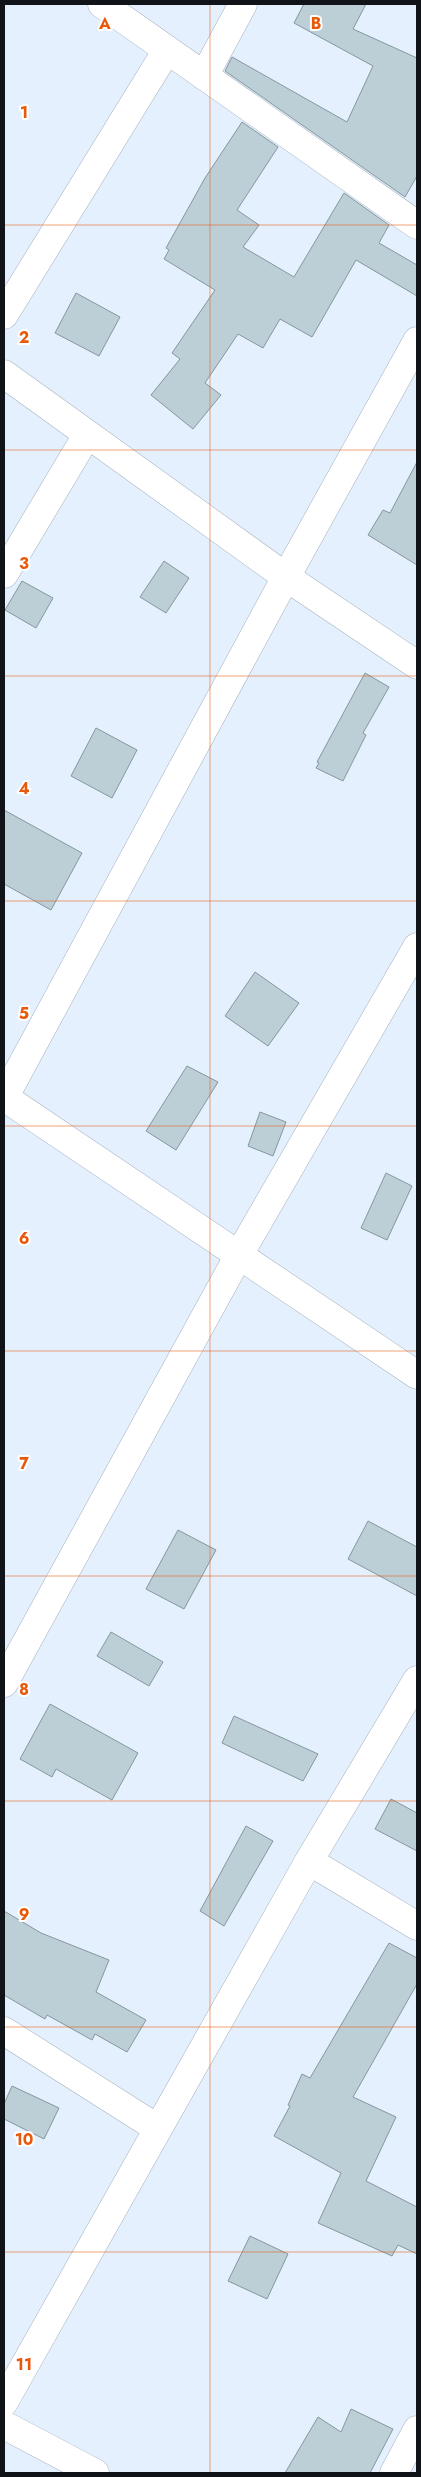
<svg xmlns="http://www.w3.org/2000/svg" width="421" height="2477" viewBox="0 0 421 2477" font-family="Jost,sans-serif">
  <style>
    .building { fill: #bdcfd6; stroke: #85979d }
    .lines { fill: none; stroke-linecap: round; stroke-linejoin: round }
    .street-casing { stroke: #a6b1be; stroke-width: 29 }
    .street { stroke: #fff; stroke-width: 28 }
    .grid { fill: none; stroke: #e8590c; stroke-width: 1; stroke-opacity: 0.55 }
    .grid-label { font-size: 16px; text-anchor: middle; font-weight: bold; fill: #e8590c; stroke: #fff; stroke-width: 4; stroke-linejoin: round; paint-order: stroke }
  </style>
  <rect width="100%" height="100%" fill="#e4f0fd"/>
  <g class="building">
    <path d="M 304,4 L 366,4 L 353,29 L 417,58 L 417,176 L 405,197 L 225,71 L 232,57 L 347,122 L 373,66 L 294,23 Z"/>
    <path d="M 242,122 L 278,147 L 237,210 L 259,225 L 243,247 L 294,277 L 344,193 L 389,225 L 379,243 L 417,265 L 417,296 L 356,260 L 312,337 L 280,319 L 263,348 L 238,334 L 205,383 L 221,395 L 193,429 L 151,395 L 180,359 L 172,353 L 215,290 L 164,259 L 169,250 L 166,248 L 205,178 Z"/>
    <path d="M 76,293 L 120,317 L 99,356 L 55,333 Z"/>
    <path d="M 417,462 L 417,565 L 368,535 L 383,510 L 390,513 Z"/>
    <path d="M 164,561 L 189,578 L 166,613 L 140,597 Z"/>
    <path d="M 22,581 L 53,598 L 36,628 L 5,610 Z"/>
    <path d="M 365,673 L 389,687 L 363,733 L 366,735 L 343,781 L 316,768 L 319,763 L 317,762 Z"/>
    <path d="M 96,728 L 137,750 L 112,798 L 71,776 Z"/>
    <path d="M 4,810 L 82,853 L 51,910 L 4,884 Z"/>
    <path d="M 255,972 L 299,1003 L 268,1046 L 225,1016 Z"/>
    <path d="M 187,1066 L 218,1082 L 176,1150 L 146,1131 Z"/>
    <path d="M 260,1112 L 286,1122 L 273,1156 L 248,1146 Z"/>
    <path d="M 386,1173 L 412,1186 L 387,1240 L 361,1228 Z"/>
    <path d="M 368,1521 L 417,1547 L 417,1596 L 348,1559 Z"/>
    <path d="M 178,1530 L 216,1550 L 184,1609 L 146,1589 Z"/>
    <path d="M 111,1632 L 163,1662 L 149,1686 L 97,1656 Z"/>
    <path d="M 50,1704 L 138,1753 L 112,1800 L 56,1769 L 52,1777 L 20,1759 Z"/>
    <path d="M 234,1716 L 318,1754 L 303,1781 L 222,1743 Z"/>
    <path d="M 391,1799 L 417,1813 L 417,1851 L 375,1829 Z"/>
    <path d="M 246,1826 L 273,1841 L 224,1926 L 200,1911 Z"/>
    <path d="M 4,1911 L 41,1933 L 109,1960 L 96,1992 L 146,2020 L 127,2052 L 95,2034 L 92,2040 L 47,2015 L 45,2019 L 4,1995 Z"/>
    <path d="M 389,1943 L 417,1958 L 417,1984 L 353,2097 L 396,2117 L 366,2181 L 417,2207 L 417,2254 L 398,2245 L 392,2256 L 318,2223 L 341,2173 L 274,2136 L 290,2106 L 288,2105 L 302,2074 L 310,2078 Z"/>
    <path d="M 12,2086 L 59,2108 L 44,2139 L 4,2119 L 4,2104 Z"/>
    <path d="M 250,2236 L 288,2254 L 267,2299 L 228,2281 Z"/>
    <path d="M 351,2409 L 393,2429 L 370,2473 L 285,2473 L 318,2417 L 341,2432 Z"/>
  </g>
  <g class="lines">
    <defs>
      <g id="street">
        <path d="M 102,4 L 417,225"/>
        <path d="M 204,76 L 243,4"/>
        <path d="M 4,315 L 167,50"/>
        <path d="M 4,374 L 286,577 L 417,665"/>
        <path d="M 4,574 L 87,435"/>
        <path d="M 4,1097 L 417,1375"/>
        <path d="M 4,1098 L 286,577 L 417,341"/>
        <path d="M 4,1683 L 239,1255 L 417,947"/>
        <path d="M 309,1861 L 417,1926"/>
        <path d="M 4,2031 L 157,2128"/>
        <path d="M 4,2402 L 309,1861 L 417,1680"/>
        <path d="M 4,2425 L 95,2473"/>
        <path d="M 394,2473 L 417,2430"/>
      </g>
    </defs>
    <use href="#street" class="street-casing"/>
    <use href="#street" class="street"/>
  </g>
  <path class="grid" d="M 210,4 L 210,2473M 4,225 L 417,225M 4,450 L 417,450M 4,676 L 417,676M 4,901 L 417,901M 4,1126 L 417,1126M 4,1351 L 417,1351M 4,1576 L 417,1576M 4,1801 L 417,1801M 4,2027 L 417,2027M 4,2252 L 417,2252"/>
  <g class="grid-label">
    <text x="105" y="29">A</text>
    <text x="316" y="29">B</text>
    <text x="24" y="118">1</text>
    <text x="24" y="343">2</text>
    <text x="24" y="569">3</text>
    <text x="24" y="794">4</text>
    <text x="24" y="1019">5</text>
    <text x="24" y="1244">6</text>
    <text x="24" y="1469">7</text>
    <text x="24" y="1695">8</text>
    <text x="24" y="1920">9</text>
    <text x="24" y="2145">10</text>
    <text x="24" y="2370">11</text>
  </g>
  <rect width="421" height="2477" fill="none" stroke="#101418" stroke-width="10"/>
</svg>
